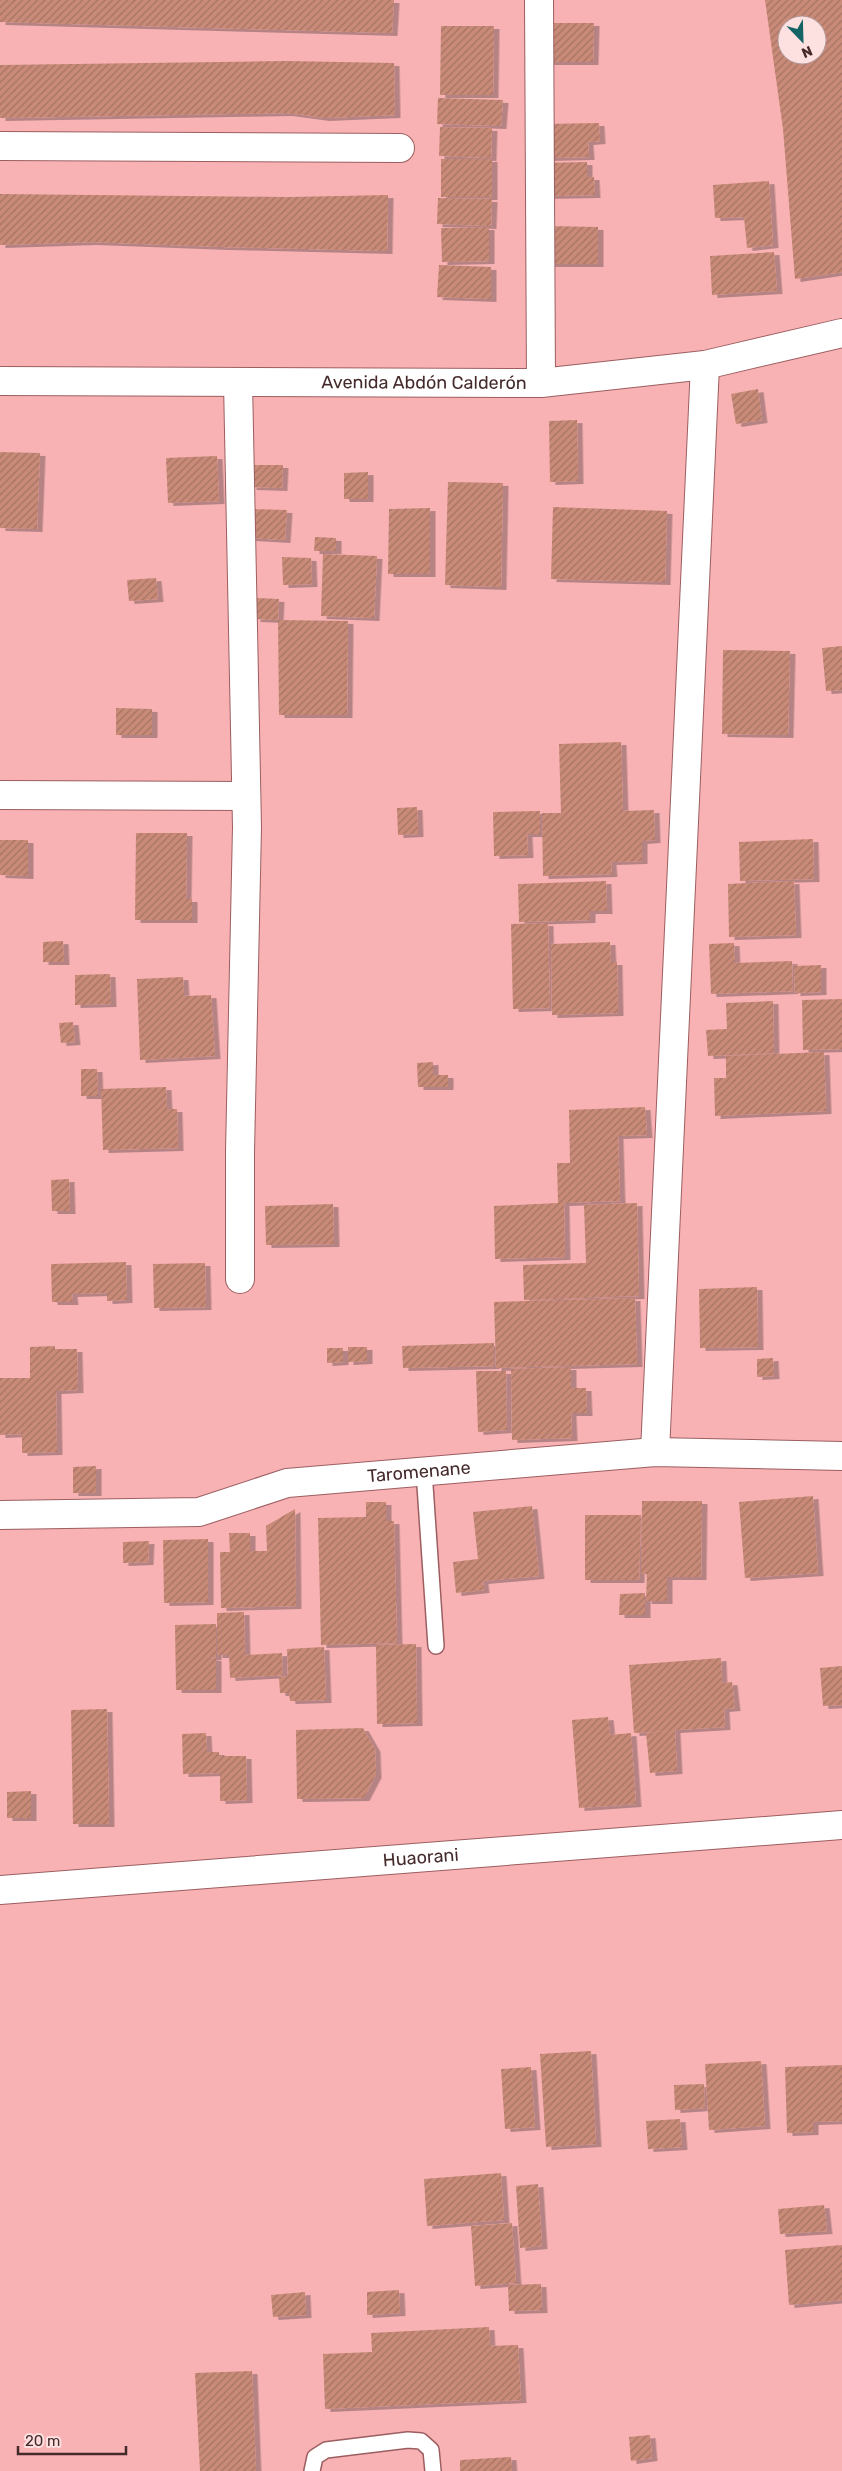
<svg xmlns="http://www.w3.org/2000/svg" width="842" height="2471" viewBox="0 0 842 2471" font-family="Rubik,sans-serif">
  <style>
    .building { fill: url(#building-hatch); fill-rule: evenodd; filter: url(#shadow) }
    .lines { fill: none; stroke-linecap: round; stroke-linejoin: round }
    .lane-casing { stroke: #9c5e60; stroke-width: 18 }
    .street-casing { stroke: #9c5e60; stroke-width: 30 }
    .secondary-casing { stroke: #9c5e60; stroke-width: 30 }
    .lane { stroke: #fff; stroke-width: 15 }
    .street { stroke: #fff; stroke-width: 28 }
    .secondary { stroke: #fff; stroke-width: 28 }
    .labels { text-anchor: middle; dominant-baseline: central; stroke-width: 4.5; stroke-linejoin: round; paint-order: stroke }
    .street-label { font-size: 18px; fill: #452a2b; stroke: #fde0e0 }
  </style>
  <defs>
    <pattern id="building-hatch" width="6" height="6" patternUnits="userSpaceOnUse" patternTransform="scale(1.25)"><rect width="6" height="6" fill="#c98b78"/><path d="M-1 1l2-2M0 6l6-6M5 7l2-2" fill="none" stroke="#a57263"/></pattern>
    <filter id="shadow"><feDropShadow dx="5.5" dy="3" stdDeviation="0" flood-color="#0004"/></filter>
  </defs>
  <rect width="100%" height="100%" fill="#f8b2b4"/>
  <g class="building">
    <path d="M 0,0 L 394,0 L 392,33 L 0,22 Z"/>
    <path d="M 765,0 L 842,0 L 842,272 L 795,279 L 783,129 ZM 787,25 L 817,25 L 817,55 L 787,55 Z"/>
    <path d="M 544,23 L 594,23 L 593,62 L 544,62 Z"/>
    <path d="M 441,26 L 494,26 L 493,95 L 440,95 Z"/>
    <path d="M 286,61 L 394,63 L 395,115 L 324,118 L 287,113 L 0,118 L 0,65 Z"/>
    <path d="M 438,98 L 503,100 L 501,126 L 437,124 Z"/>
    <path d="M 599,123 L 600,141 L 588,142 L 589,157 L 543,158 L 542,124 Z"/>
    <path d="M 440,127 L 492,128 L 491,158 L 439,156 Z"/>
    <rect x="441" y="159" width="51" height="38"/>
    <path d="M 587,162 L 587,177 L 594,177 L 595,195 L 541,196 L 540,163 Z"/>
    <path d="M 769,181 L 773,245 L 747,248 L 744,217 L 715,218 L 713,185 Z"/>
    <path d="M 0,194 L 288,197 L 388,195 L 387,251 L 223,247 L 91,242 L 0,245 Z"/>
    <path d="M 438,198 L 492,199 L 491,226 L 437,224 Z"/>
    <path d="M 547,226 L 598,227 L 598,264 L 547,264 Z"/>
    <path d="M 489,227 L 489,261 L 442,262 L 441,228 Z"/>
    <path d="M 774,252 L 777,291 L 712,295 L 710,256 Z"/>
    <path d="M 439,265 L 491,267 L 491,299 L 437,297 Z"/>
    <path d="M 758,389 L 762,420 L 736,424 L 731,394 Z"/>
    <path d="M 577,420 L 578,481 L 550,482 L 549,421 Z"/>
    <path d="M 0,452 L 40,453 L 37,529 L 0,528 Z"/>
    <path d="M 217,456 L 219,501 L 168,503 L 166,458 Z"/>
    <path d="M 252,465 L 283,465 L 282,488 L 251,487 Z"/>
    <path d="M 368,472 L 368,499 L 344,499 L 344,473 Z"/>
    <path d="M 448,482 L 503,483 L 501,587 L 445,585 Z"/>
    <path d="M 553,507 L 667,511 L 665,582 L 551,579 Z"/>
    <path d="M 430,508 L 430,574 L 388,574 L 389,509 Z"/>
    <path d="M 251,509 L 287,510 L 285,540 L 250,538 Z"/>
    <path d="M 315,537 L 336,538 L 336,551 L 314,551 Z"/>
    <path d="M 323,554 L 377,556 L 374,618 L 321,616 Z"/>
    <path d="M 282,557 L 311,558 L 312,584 L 283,585 Z"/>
    <path d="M 156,578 L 158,599 L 129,601 L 127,580 Z"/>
    <path d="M 257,598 L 279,599 L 278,620 L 255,619 Z"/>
    <path d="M 278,620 L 348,621 L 347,715 L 279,715 Z"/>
    <path d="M 842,646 L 842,690 L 826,691 L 822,648 Z"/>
    <path d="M 723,650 L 790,651 L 788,735 L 722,734 Z"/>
    <path d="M 116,708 L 152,709 L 152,735 L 116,735 Z"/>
    <path d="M 621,742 L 623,811 L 654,810 L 655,840 L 642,841 L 642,861 L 611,862 L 612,874 L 543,876 L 542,813 L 561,813 L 559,744 Z"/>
    <path d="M 417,807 L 418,834 L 398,835 L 397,808 Z"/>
    <path d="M 540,811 L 540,834 L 527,834 L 528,855 L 494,856 L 493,812 Z"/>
    <path d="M 136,833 L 187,833 L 186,899 L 192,899 L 192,920 L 135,920 Z"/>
    <path d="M 813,839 L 814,879 L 740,881 L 739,842 Z"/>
    <path d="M 0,840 L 28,840 L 28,876 L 0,875 Z"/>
    <path d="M 606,881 L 607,911 L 590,911 L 590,920 L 519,922 L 518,884 Z"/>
    <path d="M 794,881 L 796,935 L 729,937 L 728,884 Z"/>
    <path d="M 548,923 L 550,1008 L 513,1009 L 511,924 Z"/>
    <path d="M 63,941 L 64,962 L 43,962 L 43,942 Z"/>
    <path d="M 610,942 L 611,962 L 617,962 L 618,1013 L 552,1015 L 551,944 Z"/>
    <path d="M 734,943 L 735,963 L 792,961 L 793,991 L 711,994 L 709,944 Z"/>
    <path d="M 821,965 L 821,992 L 795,993 L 794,966 Z"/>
    <path d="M 110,974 L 111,1004 L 75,1005 L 75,975 Z"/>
    <path d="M 183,977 L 184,996 L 211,995 L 215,1056 L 140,1060 L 137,979 Z"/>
    <path d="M 842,999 L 842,1049 L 803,1050 L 802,1000 Z"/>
    <path d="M 773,1001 L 774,1053 L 708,1056 L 706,1030 L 727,1029 L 726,1003 Z"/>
    <path d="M 73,1022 L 75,1042 L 61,1043 L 59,1023 Z"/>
    <path d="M 824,1052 L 826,1111 L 715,1116 L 714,1078 L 726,1078 L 726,1056 Z"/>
    <path d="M 433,1062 L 433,1075 L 448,1075 L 448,1087 L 418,1087 L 417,1063 Z"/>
    <path d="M 81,1069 L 97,1069 L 98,1096 L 81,1096 Z"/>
    <path d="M 166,1087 L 167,1109 L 177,1109 L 178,1148 L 103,1150 L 101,1089 Z"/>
    <path d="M 645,1107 L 647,1135 L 618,1136 L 620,1201 L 564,1203 L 565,1257 L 495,1259 L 494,1206 L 558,1203 L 557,1163 L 570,1163 L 569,1110 Z"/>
    <path d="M 69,1179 L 70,1211 L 52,1211 L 51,1180 Z"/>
    <path d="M 637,1203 L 639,1296 L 586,1298 L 586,1290 L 586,1298 L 524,1300 L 523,1265 L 586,1263 L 584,1205 Z"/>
    <path d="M 333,1204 L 334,1244 L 266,1245 L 265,1206 Z"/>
    <path d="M 126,1262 L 127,1300 L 107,1301 L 107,1293 L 72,1294 L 73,1302 L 52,1302 L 51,1264 Z"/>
    <path d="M 205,1263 L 206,1307 L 154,1308 L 153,1264 Z"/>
    <path d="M 757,1287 L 758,1347 L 700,1348 L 699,1289 Z"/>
    <path d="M 635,1298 L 637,1364 L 496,1368 L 494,1302 Z"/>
    <path d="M 494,1343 L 494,1366 L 403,1368 L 402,1346 Z"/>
    <path d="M 55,1346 L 55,1349 L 77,1349 L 78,1390 L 56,1391 L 57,1452 L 22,1453 L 22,1434 L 0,1435 L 0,1378 L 30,1378 L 30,1347 Z"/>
    <path d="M 348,1347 L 367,1347 L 367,1361 L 348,1362 Z"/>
    <path d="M 327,1348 L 343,1348 L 343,1362 L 327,1363 Z"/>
    <path d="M 773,1358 L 774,1376 L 757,1377 L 757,1359 Z"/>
    <path d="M 571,1367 L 571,1388 L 586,1388 L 587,1413 L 571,1413 L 572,1438 L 512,1440 L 511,1369 Z"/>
    <path d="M 476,1371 L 506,1371 L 507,1430 L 478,1432 Z"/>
    <path d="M 96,1466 L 96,1493 L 73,1493 L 73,1467 Z"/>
    <path d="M 813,1496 L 818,1573 L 745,1578 L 739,1502 Z"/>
    <path d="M 642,1501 L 702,1501 L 701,1577 L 667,1577 L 667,1601 L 646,1601 L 647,1574 L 641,1574 Z"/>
    <path d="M 366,1502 L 386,1502 L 386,1521 L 394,1521 L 397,1643 L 321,1645 L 318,1518 L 366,1517 Z"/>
    <path d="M 532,1506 L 539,1576 L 483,1581 L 484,1590 L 456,1593 L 453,1562 L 478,1559 L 473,1512 Z"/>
    <path d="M 295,1509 L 296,1606 L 221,1608 L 220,1552 L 230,1552 L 229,1533 L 250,1533 L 250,1551 L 267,1551 L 266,1526 Z"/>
    <path d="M 585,1515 L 641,1515 L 639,1580 L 585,1580 Z"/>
    <path d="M 208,1539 L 208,1602 L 164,1603 L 163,1540 Z"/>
    <path d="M 149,1541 L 148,1562 L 123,1563 L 123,1542 Z"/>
    <path d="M 645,1593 L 645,1615 L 619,1615 L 620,1594 Z"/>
    <path d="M 244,1612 L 245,1655 L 282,1653 L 283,1675 L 230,1678 L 229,1655 L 217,1655 L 217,1613 Z"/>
    <path d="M 216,1624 L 216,1657 L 206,1657 L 216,1658 L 216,1690 L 176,1690 L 175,1625 Z"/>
    <path d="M 416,1644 L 417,1723 L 377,1724 L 376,1645 Z"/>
    <path d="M 324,1647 L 326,1700 L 290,1701 L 289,1693 L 280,1693 L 279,1677 L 288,1676 L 287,1649 Z"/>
    <path d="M 721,1658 L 722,1683 L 732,1682 L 735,1708 L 724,1709 L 725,1727 L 675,1730 L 677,1771 L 650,1773 L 646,1733 L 671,1731 L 634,1733 L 629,1665 Z"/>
    <path d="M 842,1666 L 842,1705 L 823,1706 L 820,1668 Z"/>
    <path d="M 107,1709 L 109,1824 L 73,1824 L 71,1710 Z"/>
    <path d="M 608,1717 L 610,1735 L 631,1733 L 636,1804 L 579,1808 L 572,1720 Z"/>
    <path d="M 363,1728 L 375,1749 L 376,1775 L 364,1798 L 297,1799 L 296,1730 Z"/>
    <path d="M 206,1733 L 207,1752 L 219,1752 L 219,1756 L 246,1756 L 247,1800 L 220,1801 L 220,1773 L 183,1774 L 182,1734 Z"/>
    <path d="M 31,1791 L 31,1818 L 7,1818 L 7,1792 Z"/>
    <path d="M 591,2051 L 596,2144 L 546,2147 L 540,2054 Z"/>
    <path d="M 761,2061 L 765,2126 L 709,2130 L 705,2064 Z"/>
    <path d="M 842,2065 L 842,2121 L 813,2122 L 813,2132 L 787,2133 L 785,2067 Z"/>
    <path d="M 531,2067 L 535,2127 L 505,2129 L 501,2069 Z"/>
    <path d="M 704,2084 L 705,2108 L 675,2110 L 674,2085 Z"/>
    <path d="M 680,2119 L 682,2147 L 648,2149 L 646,2121 Z"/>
    <path d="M 501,2173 L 504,2220 L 427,2226 L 424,2179 Z"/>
    <path d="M 538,2184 L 542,2246 L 520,2248 L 516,2186 Z"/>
    <path d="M 824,2205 L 827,2231 L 780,2234 L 778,2209 Z"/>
    <path d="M 512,2223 L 516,2283 L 475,2286 L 471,2226 Z"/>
    <path d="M 842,2245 L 842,2300 L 789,2305 L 785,2250 Z"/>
    <path d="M 541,2284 L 542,2310 L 509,2311 L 508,2285 Z"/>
    <path d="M 399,2290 L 400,2313 L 367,2315 L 367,2292 Z"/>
    <path d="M 305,2292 L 306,2315 L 273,2317 L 271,2295 Z"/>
    <path d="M 489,2327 L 490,2346 L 518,2345 L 521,2400 L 325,2409 L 323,2354 L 372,2352 L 371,2333 Z"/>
    <path d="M 252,2371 L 256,2471 L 200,2471 L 195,2373 Z"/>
    <path d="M 650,2435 L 652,2458 L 631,2461 L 629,2437 Z"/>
    <path d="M 511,2457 L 512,2471 L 460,2471 L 460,2460 Z"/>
  </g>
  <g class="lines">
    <defs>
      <g id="lane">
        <path d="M 424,1471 L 436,1646"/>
        <path d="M 312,2471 L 315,2457 L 326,2450 L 408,2440 L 421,2441 L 431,2450 L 433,2471"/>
      </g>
      <g id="street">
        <path d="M 539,0 L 541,383"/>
        <path d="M 0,146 L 400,148"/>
        <path d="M 238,382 L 247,827 L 240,1152 L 240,1279"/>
        <path d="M 0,795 L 246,796"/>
        <path d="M 655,1452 L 705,365"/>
        <path id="s1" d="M 0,1515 L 199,1512 L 287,1483 L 655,1452 L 842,1456"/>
        <path id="s2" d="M 0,1890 L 842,1825"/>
      </g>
      <g id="secondary">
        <path id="s3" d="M 0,381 L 541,383 L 705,365 L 842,333"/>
      </g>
    </defs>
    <use href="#lane" class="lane-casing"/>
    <use href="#street" class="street-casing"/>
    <use href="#secondary" class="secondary-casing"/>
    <use href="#lane" class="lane"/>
    <use href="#street" class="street"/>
    <use href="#secondary" class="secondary"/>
  </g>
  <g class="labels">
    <g class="street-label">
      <text stroke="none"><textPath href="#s3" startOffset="424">Avenida Abdón Calderón</textPath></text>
      <text stroke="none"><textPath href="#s1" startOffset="424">Taromenane</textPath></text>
      <text stroke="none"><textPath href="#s2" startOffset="422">Huaorani</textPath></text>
    </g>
  </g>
  <g transform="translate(802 40) rotate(157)"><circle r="24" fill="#fde0e0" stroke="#b39798"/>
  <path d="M0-4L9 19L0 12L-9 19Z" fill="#146466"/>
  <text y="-8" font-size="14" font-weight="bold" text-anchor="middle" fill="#452a2b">N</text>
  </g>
  <path d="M18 2446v8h108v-8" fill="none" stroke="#452a2b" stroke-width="2.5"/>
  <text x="25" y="2446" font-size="15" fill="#452a2b" stroke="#fde0e0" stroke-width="4" paint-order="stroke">20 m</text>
</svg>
